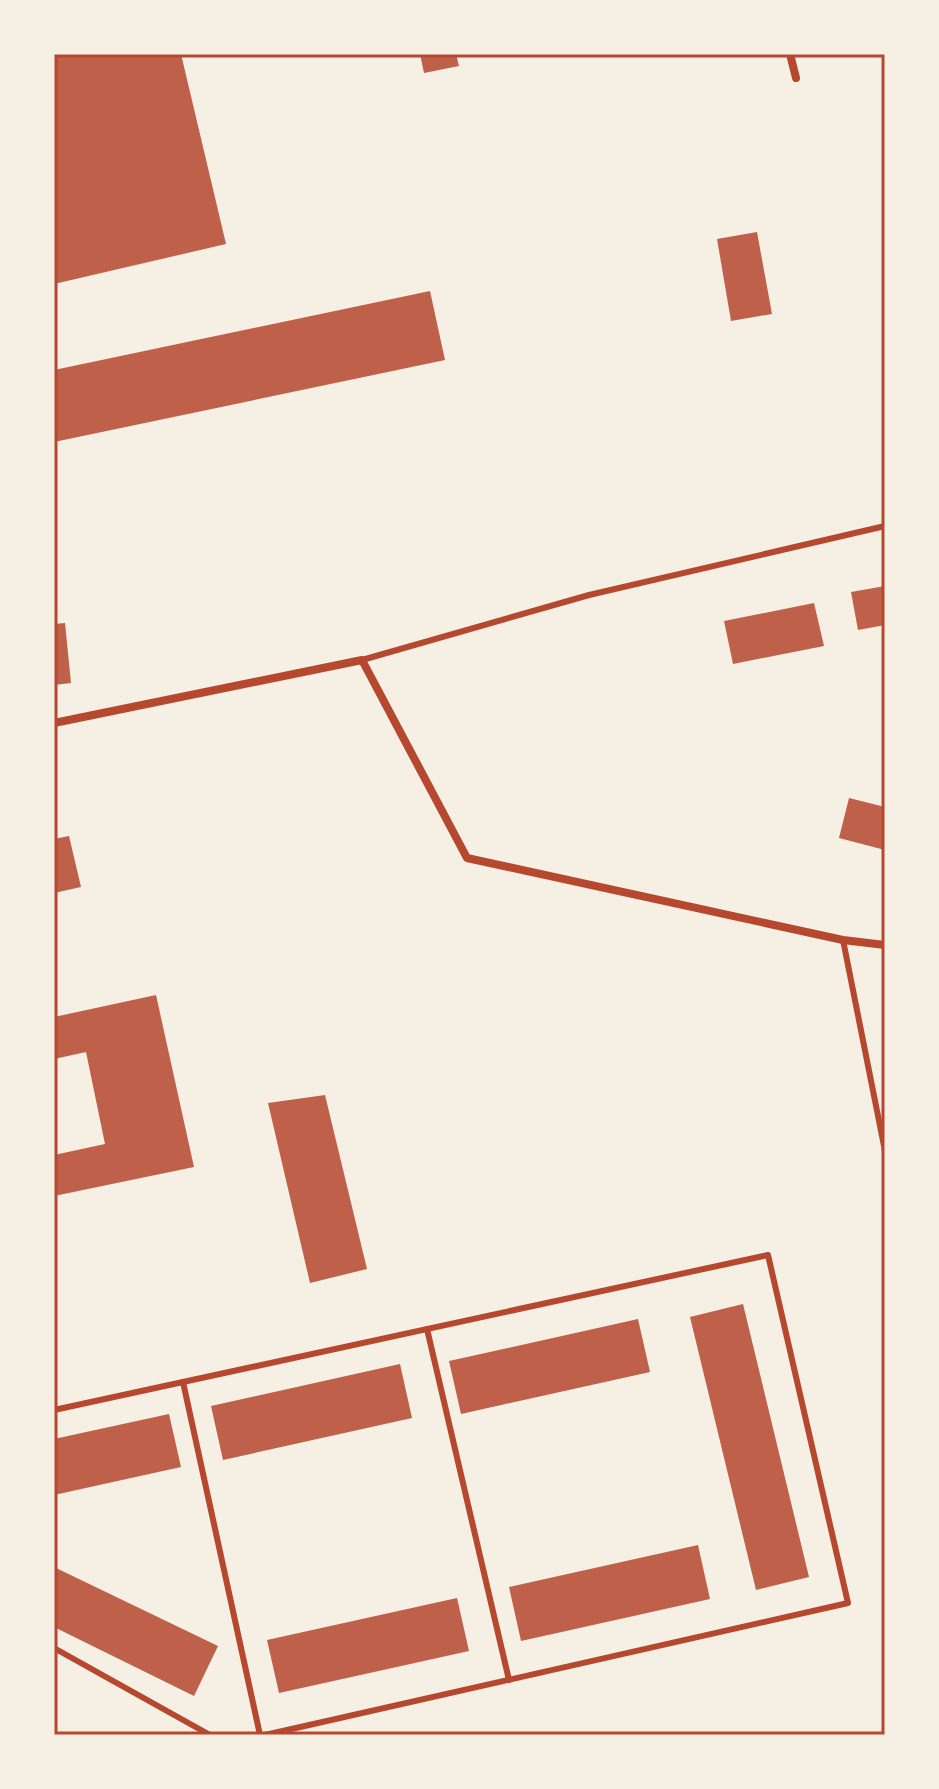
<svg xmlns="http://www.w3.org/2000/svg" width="939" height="1789" viewBox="0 0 939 1789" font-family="'Fira Sans',sans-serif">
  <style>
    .building { fill: #bf614a }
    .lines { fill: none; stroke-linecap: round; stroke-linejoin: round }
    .service { stroke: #b5482f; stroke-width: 6 }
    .minor { stroke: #b5482f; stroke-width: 8 }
    .neatline { fill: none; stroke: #b5482f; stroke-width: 3 }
  </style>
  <rect width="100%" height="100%" fill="#f6efe4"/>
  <g class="building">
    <path d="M 54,54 L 181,54 L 226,244 L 54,284 Z"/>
    <path d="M 420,54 L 456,54 L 459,66 L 424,73 Z"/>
    <path d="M 757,232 L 772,314 L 731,321 L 717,239 Z"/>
    <path d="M 430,291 L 445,360 L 54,442 L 54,370 Z"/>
    <path d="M 885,586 L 885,625 L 858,630 L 851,592 Z"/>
    <path d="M 814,603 L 824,646 L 733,664 L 724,621 Z"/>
    <path d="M 65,623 L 71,683 L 54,685 L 54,624 Z"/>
    <path d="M 849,798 L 885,807 L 885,850 L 839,838 Z"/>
    <path d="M 69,836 L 81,887 L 54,893 L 54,839 Z"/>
    <path d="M 156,995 L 194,1167 L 54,1196 L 54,1155 L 105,1144 L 86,1052 L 54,1059 L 54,1017 Z"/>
    <path d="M 325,1095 L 367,1269 L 310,1283 L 268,1103 Z"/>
    <path d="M 743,1304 L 809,1577 L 756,1590 L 690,1317 Z"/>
    <path d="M 638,1319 L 650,1372 L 461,1414 L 449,1361 Z"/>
    <path d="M 400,1364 L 412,1418 L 223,1460 L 211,1406 Z"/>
    <path d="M 169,1414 L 181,1467 L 54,1495 L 54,1439 Z"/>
    <path d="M 698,1545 L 710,1599 L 521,1641 L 509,1587 Z"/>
    <path d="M 54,1567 L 218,1646 L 194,1696 L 54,1627 Z"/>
    <path d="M 457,1598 L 469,1651 L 279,1693 L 267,1640 Z"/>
  </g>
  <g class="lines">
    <g class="service">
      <path d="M 362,660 L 589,595 L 885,526"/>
      <path d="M 843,940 L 885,1151"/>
      <path d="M 427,1329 L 509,1680"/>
      <path d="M 183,1382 L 260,1735"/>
      <path d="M 54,1410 L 768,1255 L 848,1603 L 265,1735"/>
      <path d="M 54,1648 L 210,1735"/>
    </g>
    <g class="minor">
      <path d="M 790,54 L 796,78"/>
      <path d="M 54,723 L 362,660 L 467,858 L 843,940 L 885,945"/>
    </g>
  </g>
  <rect width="939" height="1789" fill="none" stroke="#f6efe4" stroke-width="112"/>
  <rect x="56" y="56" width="827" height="1677" class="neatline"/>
</svg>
